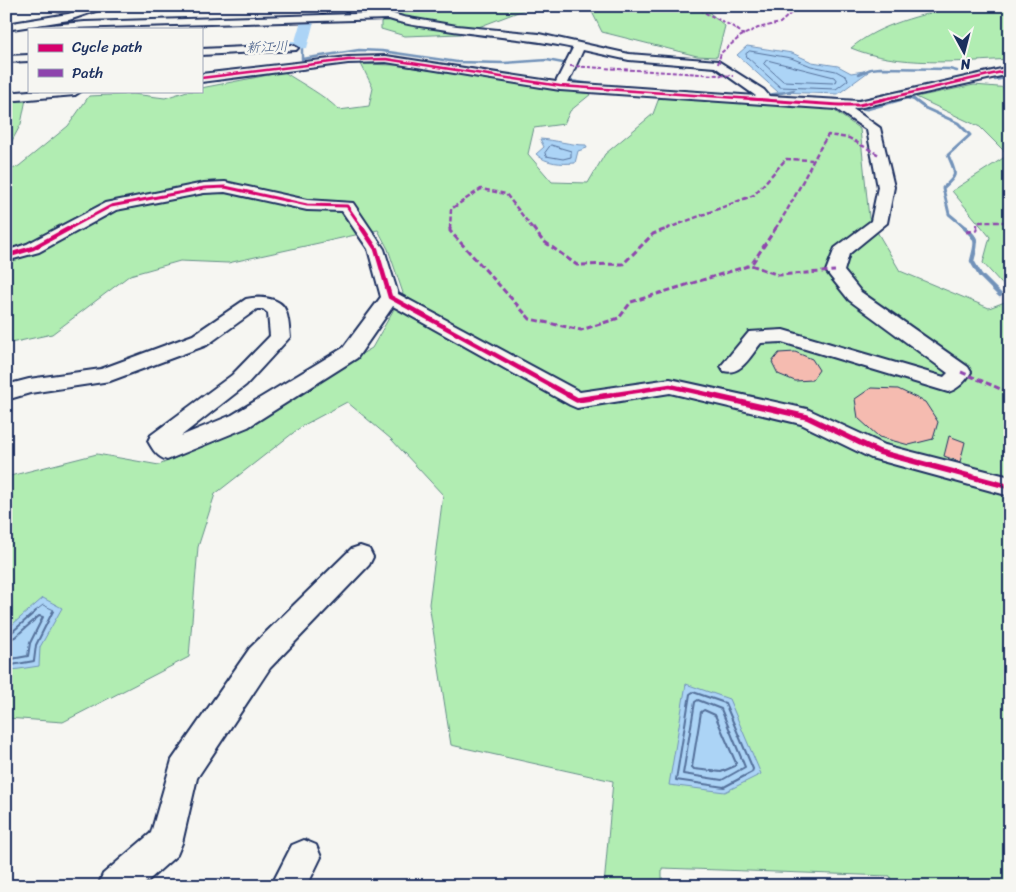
<svg xmlns="http://www.w3.org/2000/svg" width="1016" height="892" viewBox="0 0 1016 892" font-family="Sriracha,'Klee One',sans-serif">
  <style>
    .green { fill: #b1edb2; stroke: #668e88 }
    .water { fill: #acd4f6; stroke: #7292b9 }
    .lines { fill: none; stroke-linecap: round; stroke-linejoin: round }
    .shore-far1 { stroke: #55719b; stroke-width: 1 }
    .shore { stroke: #55719b; stroke-width: 2 }
    .stream-far2 { stroke: #7292b9; stroke-width: 2.5 }
    .stream-far1 { stroke: #7292b9; stroke-width: 3 }
    .stream { stroke: #7292b9; stroke-width: 4.5 }
    .river { fill: #acd4f6; fill-rule: evenodd }
    .building { fill: #f5bbb0; stroke: #1b2f5e }
    .minor-casing { stroke: #1b2f5e; stroke-width: 4 }
    .minor { fill: #f6f6f2; fill-rule: evenodd }
    .quiet-far2 { stroke: #8e44ad; stroke-width: 2; stroke-dasharray: 4 2; stroke-linecap: butt }
    .quiet-far1 { stroke: #8e44ad; stroke-width: 2.5; stroke-dasharray: 5 2.5; stroke-linecap: butt }
    .quiet { stroke: #8e44ad; stroke-width: 3; stroke-dasharray: 6 3; stroke-linecap: butt }
    .cycleway-far3-casing { stroke: #f6f6f2; stroke-width: 4 }
    .cycleway-far2-casing { stroke: #f6f6f2; stroke-width: 5 }
    .cycleway-far1-casing { stroke: #f6f6f2; stroke-width: 7 }
    .cycleway-casing { stroke: #f6f6f2; stroke-width: 9 }
    .cycleway-far3 { stroke: #d6006c; stroke-width: 2.5 }
    .cycleway-far2 { stroke: #d6006c; stroke-width: 3 }
    .cycleway-far1 { stroke: #d6006c; stroke-width: 4.5 }
    .cycleway { stroke: #d6006c; stroke-width: 5.5 }
    .labels { text-anchor: middle; dominant-baseline: central; stroke-width: 5; stroke-linejoin: round; paint-order: stroke }
    .far-water-label { font-size: 14px; font-style: italic; fill: #3f5884; stroke: #f6f6f2 }
  </style>
  <rect width="100%" height="100%" fill="#f6f6f2"/>
  <filter id="ink" filterUnits="userSpaceOnUse"><feTurbulence type="fractalNoise" baseFrequency=".02" numOctaves="2"/><feDisplacementMap in="SourceGraphic" scale="10" xChannelSelector="R" yChannelSelector="G"/><feConvolveMatrix kernelMatrix="1 2 1 2 8 2 1 2 1" color-interpolation-filters="sRGB"/></filter>
  <g filter="url(#ink)">
    <g class="green">
      <path d="M 433,6 L 534,6 L 460,34 L 405,36 L 381,29 L 381,22 L 386,15 Z"/>
      <path d="M 589,6 L 702,6 L 725,26 L 717,57 L 697,56 L 602,32 Z"/>
      <path d="M 957,6 L 1010,6 L 1010,59 C 962,62 896,67 851,48 C 881,23 920,16 957,6 Z"/>
      <path d="M 361,64 L 395,65 L 591,94 L 570,111 L 564,124 L 534,128 L 528,154 L 552,182 L 588,183 L 605,154 L 653,114 L 659,98 L 829,107 L 860,129 L 869,218 L 900,271 L 989,308 L 1010,300 L 1010,886 L 893,886 L 890,876 L 662,868 L 662,886 L 604,886 L 613,781 L 451,745 L 429,604 L 443,495 L 391,439 L 347,402 L 302,426 L 215,494 L 198,547 L 189,657 L 63,722 L 6,718 L 6,477 L 97,454 L 159,465 L 253,424 L 321,377 L 372,348 L 403,293 L 388,249 L 378,230 L 228,263 L 180,261 L 130,275 L 52,334 L 6,344 L 6,172 L 19,166 L 68,126 L 89,96 L 133,94 L 165,98 L 187,91 L 201,91 L 201,88 L 284,72 C 302,84 324,95 339,110 L 369,106 L 373,88 Z"/>
      <path d="M 974,85 L 1010,88 L 1010,293 L 983,263 L 990,237 L 952,191 L 1008,155 L 980,127 L 916,97 Z"/>
      <path d="M 26,99 L 21,124 L 6,152 L 6,101 Z"/>
    </g>
    <g class="water">
      <path d="M 747,46 L 792,53 L 812,62 L 838,66 L 851,73 L 864,71 L 868,72 L 838,94 L 778,92 L 737,55 Z"/>
      <path d="M 540,139 C 556,140 570,145 586,145 L 587,148 L 578,151 L 575,163 C 562,164 546,164 536,154 L 544,147 Z"/>
      <path d="M 43,598 L 62,608 L 40,647 L 39,666 L 6,671 L 6,630 Z"/>
      <path d="M 686,684 L 729,699 L 761,774 L 725,792 L 669,785 Z"/>
    </g>
    <g class="lines">
      <g class="shore-far1">
        <path d="M 750,51 L 791,58 L 811,66 L 836,71 L 847,77 L 848,80 L 836,89 L 780,87 L 747,57 L 746,54 Z"/>
        <path d="M 767,60 L 834,77 L 837,81 L 833,83 L 783,81 L 764,64 Z"/>
        <path d="M 551,145 L 571,151 L 571,157 L 563,159 L 546,156 L 545,153 Z"/>
        <path d="M 34,612 L 43,605 L 54,610 L 53,612"/>
      </g>
      <g class="shore">
        <path d="M 6,634 L 11,633 L 36,611"/>
        <path d="M 6,640 L 15,637 L 39,616 L 43,617 L 30,643 L 28,656 L 6,660"/>
        <path d="M 6,666 L 34,661 L 36,645 L 53,611"/>
        <path d="M 693,692 L 725,703 L 753,769 L 752,772 L 724,787 L 676,780 L 690,694 Z"/>
        <path d="M 698,700 L 721,709 L 745,767 L 722,780 L 683,774 L 695,702 Z"/>
        <path d="M 704,710 L 715,715 L 736,763 L 735,766 L 721,772 L 694,769 L 692,767 L 701,712 Z"/>
      </g>
      <g class="stream-far2">
        <path d="M 302,45 L 302,59 L 359,50 L 382,51 L 457,62 L 504,63 L 547,60 L 563,63 L 570,68"/>
        <path d="M 859,74 L 871,69 L 880,68 L 949,69 L 957,71"/>
        <path d="M 571,75 L 569,80 L 571,81 L 605,86"/>
        <path d="M 995,80 L 1010,77"/>
        <path d="M 654,89 C 697,93 753,102 794,90"/>
        <path d="M 898,100 L 906,98 L 915,100"/>
      </g>
      <g class="stream-far1">
        <path d="M 913,99 L 925,108 L 958,123 L 970,135 L 948,155 C 956,174 959,174 943,188 L 949,214 L 967,229"/>
        <path d="M 850,107 L 867,109 L 903,99"/>
      </g>
      <path class="stream" d="M 965,228 C 980,241 976,243 972,261 L 980,275 L 1000,295"/>
      <path class="river" d="M 387,6 L 404,6 L 390,17 L 385,18 L 314,21 L 307,48 L 252,52 L 247,50 L 244,47 L 247,44 L 252,42 L 295,41 L 303,14 L 382,10 Z"/>
    </g>
    <g class="building">
      <path d="M 795,352 L 812,359 L 819,370 L 812,380 L 795,381 L 778,374 L 772,362 L 779,353 Z"/>
      <path d="M 871,388 L 898,389 L 925,402 L 938,422 L 933,439 L 909,445 L 879,437 L 858,418 L 855,399 Z"/>
      <path d="M 949,436 L 965,442 L 960,462 L 944,456 Z"/>
    </g>
    <g class="lines">
      <defs>
        <g id="minor">
          <path d="M 94,6 L 110,6 L 69,20 L 6,30 L 6,24 L 68,14 Z"/>
          <path d="M 390,13 L 403,17 L 457,26 L 539,34 L 629,54 L 718,61 L 764,90 L 769,96 L 859,101 L 1010,67 L 1010,74 L 853,109 L 880,128 L 894,187 L 887,223 L 849,254 L 844,271 L 861,292 L 968,367 L 971,372 C 966,381 958,389 948,392 L 782,342 L 761,343 C 751,355 741,376 724,371 L 721,366 L 749,332 L 783,330 L 944,377 L 948,373 L 849,300 L 826,271 L 835,248 L 871,221 L 878,187 L 867,130 L 836,109 L 560,90 L 386,62 L 348,63 L 201,82 L 201,74 L 348,57 L 386,56 L 556,82 L 573,48 C 527,38 481,36 434,28 C 419,26 404,24 389,19 L 35,29 L 40,26 L 85,22 ZM 583,50 L 629,60 L 715,67 L 756,96 L 568,83 Z"/>
          <path d="M 292,45 L 298,48 L 296,50 L 201,55 L 201,49 Z"/>
          <path d="M 29,55 L 29,61 L 6,62 L 6,56 Z"/>
          <path d="M 29,91 L 81,91 L 75,95 L 6,101 L 6,93 Z"/>
          <path d="M 225,182 L 307,200 L 353,203 L 384,249 L 398,294 L 580,392 L 670,379 L 807,409 L 885,445 L 1010,477 L 1010,496 L 871,458 L 801,424 L 670,393 L 577,408 L 570,405 L 393,306 L 357,358 L 248,427 L 167,460 C 157,457 153,450 148,441 L 151,435 L 232,375 L 270,336 L 268,313 L 263,309 L 257,309 L 207,345 L 110,381 L 30,393 L 6,400 L 6,385 L 29,379 L 101,369 L 193,335 L 246,299 C 259,296 282,297 286,312 C 289,320 289,329 290,337 L 246,385 L 181,436 L 232,415 L 343,348 L 381,297 L 368,249 L 342,211 L 307,210 L 225,192 L 204,193 L 116,210 L 39,252 L 6,261 L 6,251 L 27,244 L 105,203 L 204,183 Z"/>
          <path d="M 360,546 L 369,549 L 373,557 L 369,565 L 270,668 L 197,778 L 182,843 L 177,855 L 142,886 L 98,886 L 103,874 L 151,833 L 172,760 L 250,648 L 351,549 Z"/>
          <path d="M 304,840 L 316,845 L 321,857 L 307,886 L 271,886 L 292,845 Z"/>
        </g>
      </defs>
      <use href="#minor" class="minor-casing"/>
      <use href="#minor" class="minor"/>
      <g class="quiet-far2">
        <path d="M 695,6 C 710,18 730,22 744,35"/>
        <path d="M 718,64 L 721,53 L 741,36 L 758,28 L 780,23 L 791,13 L 788,9 L 774,9 L 766,6"/>
        <path d="M 570,66 L 733,76"/>
      </g>
      <g class="quiet-far1">
        <path d="M 450,229 L 451,209 L 481,189 L 506,194 L 533,229"/>
        <path d="M 666,229 L 754,195 L 786,159 L 812,160"/>
        <path d="M 775,229 C 796,199 809,165 828,135 L 849,138 L 879,155"/>
        <path d="M 977,229 L 977,224 L 980,222 L 1010,222"/>
      </g>
      <g class="quiet">
        <path d="M 450,228 L 450,231 L 530,319 L 581,330 L 619,318 L 631,302 L 751,265"/>
        <path d="M 533,228 L 542,240 L 577,265 L 623,264 L 653,234 L 669,228"/>
        <path d="M 776,228 L 751,265 L 778,275 L 835,271"/>
        <path d="M 966,232 L 977,230 L 977,228"/>
        <path d="M 961,372 L 1010,393"/>
      </g>
      <defs>
        <g id="cycleway-far3">
          <path d="M 201,78 L 348,60 L 386,59 L 560,86 L 768,100"/>
          <path d="M 880,100 L 1010,70"/>
        </g>
        <g id="cycleway-far2">
          <path d="M 750,99 L 839,105 L 859,105 L 885,99"/>
          <path d="M 68,229 L 111,206 L 204,188 L 225,187 L 307,205 L 347,206 L 363,229"/>
        </g>
        <g id="cycleway-far1">
          <path d="M 362,228 L 376,249 L 390,297 L 570,396"/>
          <path d="M 6,256 L 33,248 L 70,228"/>
          <path d="M 603,396 L 670,386 L 715,396"/>
        </g>
        <g id="cycleway">
          <path d="M 568,395 L 577,400 L 611,395"/>
          <path d="M 709,395 L 807,417 L 879,452 L 1010,487"/>
        </g>
      </defs>
      <use href="#cycleway-far3" class="cycleway-far3-casing"/>
      <use href="#cycleway-far2" class="cycleway-far2-casing"/>
      <use href="#cycleway-far1" class="cycleway-far1-casing"/>
      <use href="#cycleway" class="cycleway-casing"/>
      <use href="#cycleway-far3" class="cycleway-far3"/>
      <use href="#cycleway-far2" class="cycleway-far2"/>
      <use href="#cycleway-far1" class="cycleway-far1"/>
      <use href="#cycleway" class="cycleway"/>
    </g>
  </g>
  <g class="labels">
    <g class="far-water-label">
      <text transform="translate(267 47) rotate(-2)">新江川</text>
    </g>
  </g>
  <rect width="1016" height="892" fill="none" stroke="#f6f6f2" stroke-width="25"/>
  <rect x="12" y="12" width="991" height="867" fill="none" stroke="#1b2f5e" stroke-width="2" filter="url(#ink)"/>
  <rect x="28" y="28" width="175" height="65" fill="#f6f6f2" stroke="#9ea6b7"/>
  <rect x="38" y="44" width="25" height="8" fill="#d6006c" stroke="#9ea6b7"/>
  <text x="72" y="52" font-size="15" fill="#1b2f5e">Cycle path</text>
  <rect x="38" y="69" width="25" height="8" fill="#8e44ad" stroke="#9ea6b7"/>
  <text x="72" y="78" font-size="15" fill="#1b2f5e">Path</text>
  <g transform="translate(964 52) rotate(173)" stroke="#f6f6f2" stroke-width="4" paint-order="stroke">
  <path d="M0-4L9 19L0 12L-9 19Z" fill="#1b2f5e"/>
  <text y="-8" font-size="14" font-weight="bold" text-anchor="middle" fill="#1b2f5e">N</text>
  </g>
</svg>
